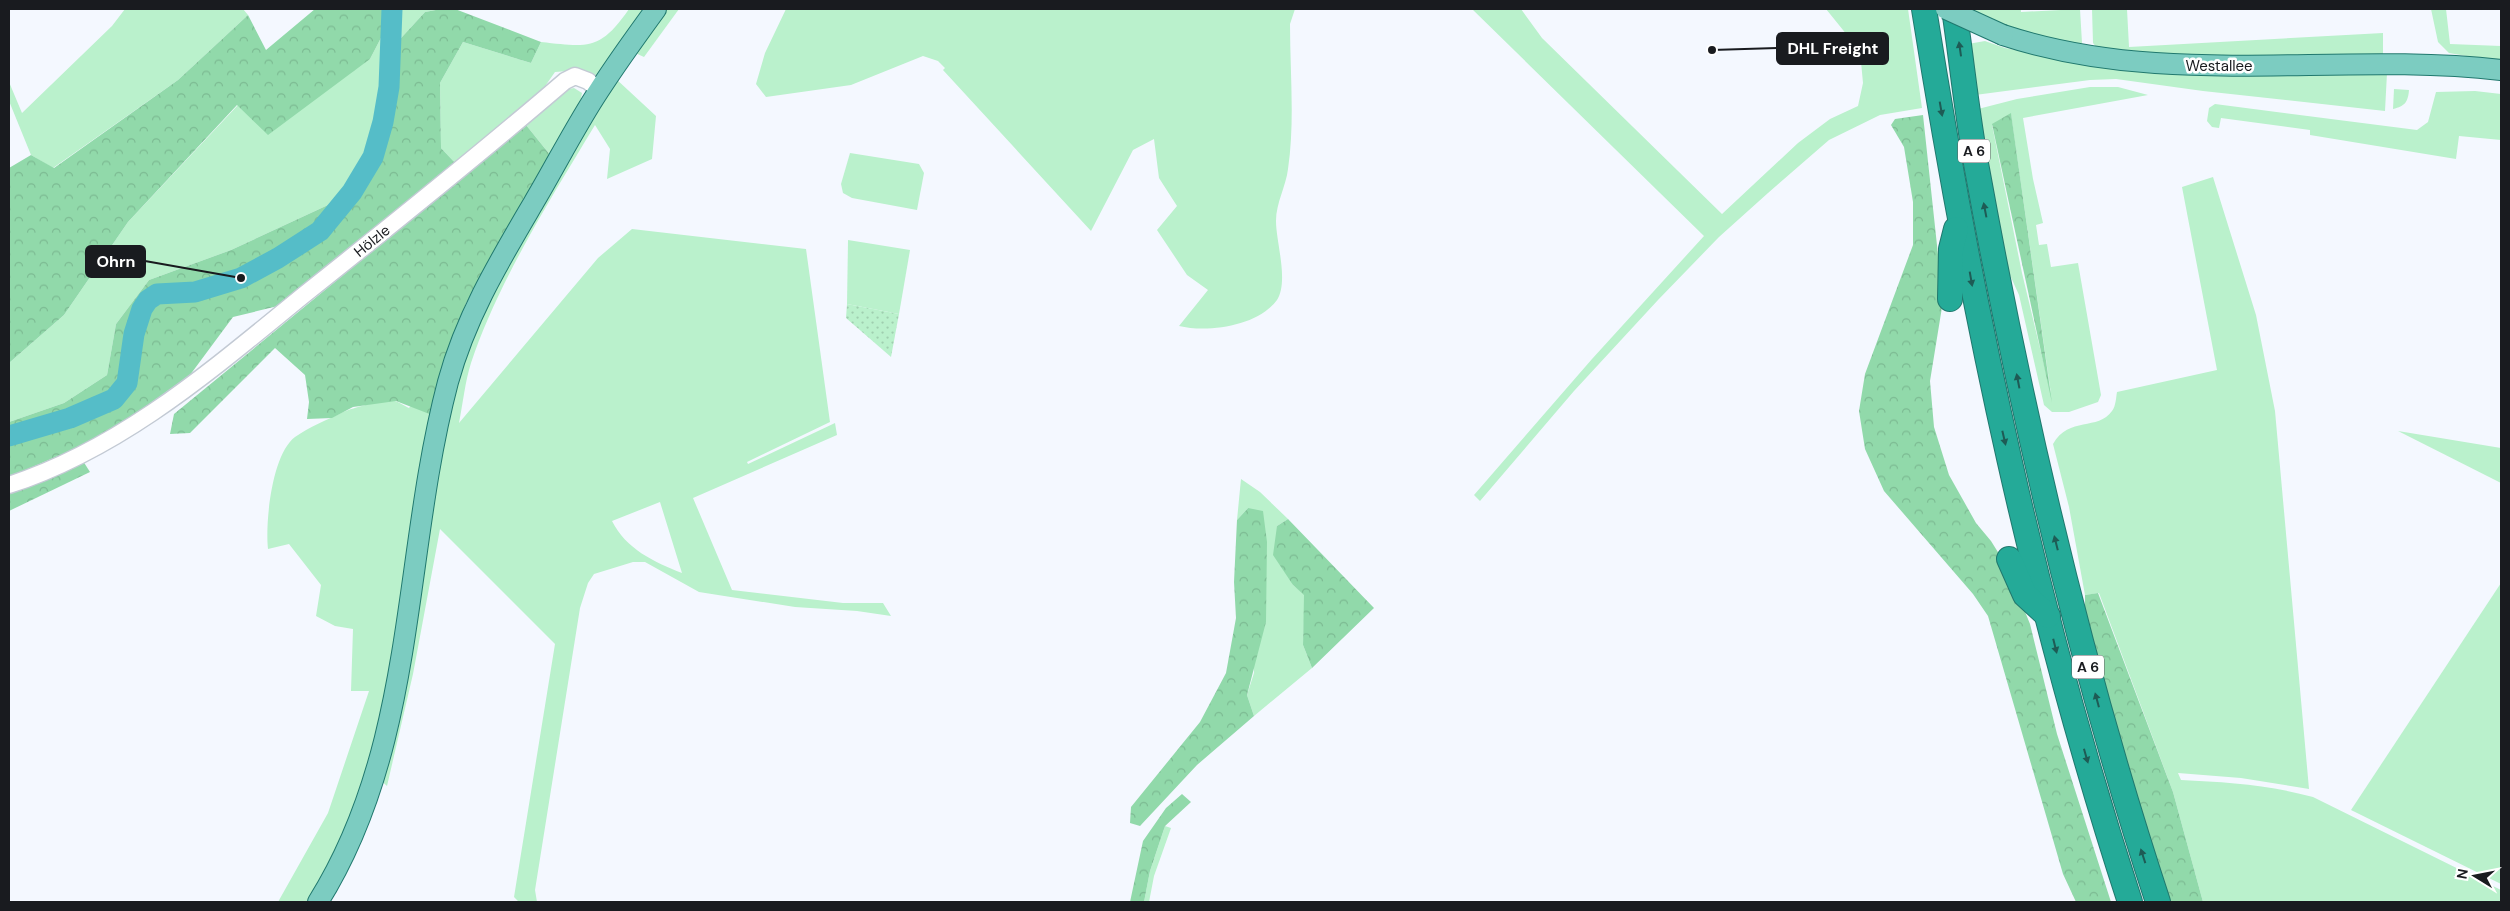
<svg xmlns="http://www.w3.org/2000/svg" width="2510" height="911" viewBox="0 0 2510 911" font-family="'DM Sans',sans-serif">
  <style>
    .grass { fill: #baf1cc; fill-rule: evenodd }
    .forest { fill: url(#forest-crowns) }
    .garden { fill: url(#garden-dots) }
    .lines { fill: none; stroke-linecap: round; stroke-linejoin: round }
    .river { stroke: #55bdc8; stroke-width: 21 }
    .minor-casing { stroke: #c3cad4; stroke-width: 19 }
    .major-casing { stroke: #20786e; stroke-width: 22 }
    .highway-casing { stroke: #20786e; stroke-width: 26 }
    .minor { stroke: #fff; stroke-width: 16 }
    .major { stroke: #7cccc1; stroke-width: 20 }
    .highway { stroke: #24aa98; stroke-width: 24 }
    .major-bridge-casing { stroke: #20786e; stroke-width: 22; stroke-linecap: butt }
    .major-bridge { stroke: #7cccc1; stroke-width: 20 }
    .oneway { fill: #1e5b55 }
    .labels { text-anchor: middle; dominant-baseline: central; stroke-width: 5; stroke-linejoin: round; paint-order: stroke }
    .shield { fill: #fff; stroke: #5e5f62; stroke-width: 1 }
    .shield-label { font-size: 14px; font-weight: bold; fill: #191b1f }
    .street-label { font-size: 15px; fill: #191b1f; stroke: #fff }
    .leader { fill: none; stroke: #191b1f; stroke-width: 2 }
    .callout-dot { fill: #191b1f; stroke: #fff; stroke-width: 2 }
    .callout { fill: #191b1f; stroke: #191b1f; stroke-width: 2 }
    .callout-label { font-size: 16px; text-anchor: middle; font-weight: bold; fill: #fff }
  </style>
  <defs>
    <pattern id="forest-crowns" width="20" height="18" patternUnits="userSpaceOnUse" patternTransform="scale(1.25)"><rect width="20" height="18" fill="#91d9aa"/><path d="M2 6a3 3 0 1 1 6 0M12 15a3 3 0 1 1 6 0" fill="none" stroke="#7cba92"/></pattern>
    <pattern id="garden-dots" width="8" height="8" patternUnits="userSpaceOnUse" patternTransform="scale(1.25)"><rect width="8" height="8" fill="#baf1cc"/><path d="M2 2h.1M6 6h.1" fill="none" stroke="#9fceaf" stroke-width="1.8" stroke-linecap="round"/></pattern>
  </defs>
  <rect width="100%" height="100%" fill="#f4f8ff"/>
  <g class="grass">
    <path d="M 125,9 L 243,9 L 248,15 L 178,80 L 53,168 L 31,155 L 9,101 L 9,82 L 22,113 L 112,26 Z"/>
    <path d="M 396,9 L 441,9 L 425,12 L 391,49 L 377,135 L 341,199 L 231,250 L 149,280 L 116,324 L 107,375 L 64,403 L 9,422 L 9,363 L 64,315 L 128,222 L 238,105 L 370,59 Z"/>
    <path d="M 629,9 L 645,9 L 599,80 L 581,70 L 555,72 L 541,92 L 457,165 L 441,148 L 440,83 L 463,42 L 531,63 L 541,42 C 588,47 600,51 629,9 Z"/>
    <path d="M 665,9 L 679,9 L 644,57 L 633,52 Z"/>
    <path d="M 786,9 L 1295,9 L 1290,24 C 1290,72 1295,122 1288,169 C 1286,186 1276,203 1276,221 C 1276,242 1289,281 1277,300 C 1258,326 1208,333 1179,326 L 1208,290 L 1187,275 L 1157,230 L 1177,206 L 1159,178 L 1154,139 L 1133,150 L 1091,231 L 943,70 L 945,68 L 938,61 L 923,56 L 851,85 L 766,97 L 756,84 L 765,53 Z"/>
    <path d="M 1472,9 L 1521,9 L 1542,38 L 1722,214 L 1798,143 L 1830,119 L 1858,106 L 1863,83 L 1860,51 L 1826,9 L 1908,9 L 1922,108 L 1880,115 L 1829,140 L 1768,193 L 1719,237 L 1658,300 L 1574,391 L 1480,501 L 1474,495 L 1592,359 L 1704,236 Z"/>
    <path d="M 1970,9 L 2021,9 L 2021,12 L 2080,9 L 2082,43 L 2072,47 L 2002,26 Z"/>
    <path d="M 2092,9 L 2127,9 L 2129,47 L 2383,33 L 2383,55 L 2339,54 L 2207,61 L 2101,53 L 2093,43 Z"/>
    <path d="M 2431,9 L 2446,9 L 2450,44 L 2501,46 L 2501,62 L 2449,53 L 2438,42 Z"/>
    <path d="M 1985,41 L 2005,48 L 2072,60 L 2387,73 L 2385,111 L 2203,91 L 2116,79 L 2090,80 L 1975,95 L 1968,44 Z"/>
    <path d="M 615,78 L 656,116 L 652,159 L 607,179 L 610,149 L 595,125 C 551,198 498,282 471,363 C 465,382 463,403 459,423 L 598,258 L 632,229 L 806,249 L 830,422 L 747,462 L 748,464 L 835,423 L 837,435 L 693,498 L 732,590 L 843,603 L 883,603 L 891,616 L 857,611 L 795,607 L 699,592 L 645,562 L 633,562 L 594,574 L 588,583 L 580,608 L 535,890 L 537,902 L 519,902 L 514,897 L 555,644 L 440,529 L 413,674 L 387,786 L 376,776 L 318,902 L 278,902 L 328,813 L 369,691 L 351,691 L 353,629 L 335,626 L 316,616 L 321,585 L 289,544 L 268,549 C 265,522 272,454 295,437 C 309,427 327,420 343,412 C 355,407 381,400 395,401 C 399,402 405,406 409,408 L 459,343 ZM 660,502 L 682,573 C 654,562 626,549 612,521 Z"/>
    <path d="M 2090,87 L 2118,87 L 2148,95 L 2023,118 L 2033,179 L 2043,223 L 2036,225 L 2039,245 L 2047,244 L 2051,267 L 2078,263 L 2101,395 L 2098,402 L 2069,412 L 2052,412 L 2044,405 L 2019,295 L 2004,262 L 1978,109 L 2017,99 ZM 2011,114 L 2051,394 L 2022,273 L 1992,125 Z"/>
    <path d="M 574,88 L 582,93 L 578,116 L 551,156 L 526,125 L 564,90 Z"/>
    <path d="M 2394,89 L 2409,90 C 2408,102 2405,106 2393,109 Z"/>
    <path d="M 2475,91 L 2501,94 L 2501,140 L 2459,136 L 2456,159 L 2310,135 L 2310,130 L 2221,118 L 2219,128 L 2212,127 L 2207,121 L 2209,108 L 2215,104 L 2417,130 L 2428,122 L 2436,92 Z"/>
    <path d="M 850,153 L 919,164 L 924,173 L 917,210 L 852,198 L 843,193 L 841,184 Z"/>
    <path d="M 2213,177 L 2256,315 L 2275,411 L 2309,789 L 2241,778 L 2178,773 L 2181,780 C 2226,782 2269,785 2313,797 L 2501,890 L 2501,902 L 2203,902 L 2173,792 L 2099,593 L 2085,595 L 2069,507 L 2053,444 C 2069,416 2098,431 2112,411 C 2116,406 2116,397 2117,392 L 2217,370 L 2182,187 Z"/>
    <path d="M 848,240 L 910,250 L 899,314 L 847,304 Z"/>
    <path d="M 2398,431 L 2501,448 L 2501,483 Z"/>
    <path d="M 1241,479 L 1260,492 L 1288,519 L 1277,526 L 1293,585 L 1305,595 L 1303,645 L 1312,668 L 1254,716 L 1247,695 L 1254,673 L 1248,508 L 1237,520 Z"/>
    <path d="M 2501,583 L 2501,884 L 2351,810 Z"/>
    <path d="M 1165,826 L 1171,828 L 1154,876 L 1149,902 L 1144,902 L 1150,871 Z"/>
  </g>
  <g class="forest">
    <path d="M 315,9 L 396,9 L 370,59 L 268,135 L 237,105 L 128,222 L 64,315 L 9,363 L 9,168 L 31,155 L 54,168 L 178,80 L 248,15 L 266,50 Z"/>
    <path d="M 441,9 L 455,9 L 541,42 L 531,63 L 463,42 L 440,83 L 441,148 L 457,165 L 278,306 L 233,317 L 190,375 L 103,437 L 9,477 L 9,422 L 64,403 L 107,375 L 116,324 L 149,280 L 231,250 L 341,199 L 377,135 L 391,49 L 425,12 Z"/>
    <path d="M 2011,113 L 2052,403 L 1992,124 Z"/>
    <path d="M 1923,115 L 1943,301 L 1930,381 L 1934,427 L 1949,475 L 1976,523 L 1991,541 L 2006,565 L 2030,624 L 2057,734 L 2111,902 L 2076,902 L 2063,874 L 1988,616 L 1973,594 L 1884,491 L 1865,449 L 1859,411 L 1865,374 L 1913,245 L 1913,202 L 1904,147 L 1891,125 L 1895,119 Z"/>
    <path d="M 526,125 L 551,156 L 466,303 L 443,367 L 432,415 L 396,401 L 353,407 L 332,418 L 307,419 L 309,402 L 305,375 L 275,348 L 190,433 L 170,434 L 174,414 Z"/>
    <path d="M 83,461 L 90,472 L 9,511 L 9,490 Z"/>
    <path d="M 1248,508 L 1263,511 L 1267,542 L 1266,622 L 1247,695 L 1254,716 L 1197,765 L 1140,826 L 1130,823 L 1131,807 L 1200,722 L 1226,673 L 1236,618 L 1234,582 L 1237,520 Z"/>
    <path d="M 1288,519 L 1374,608 L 1312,668 L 1303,645 L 1304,595 L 1293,585 L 1273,555 L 1277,526 Z"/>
    <path d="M 2098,593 L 2173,792 L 2203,902 L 2168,902 L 2085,622 L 2085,595 Z"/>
    <path d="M 1182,794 L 1191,802 L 1165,826 L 1150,871 L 1144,902 L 1130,902 L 1143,841 L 1166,808 Z"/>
  </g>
  <path class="garden" d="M 847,304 L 899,314 L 891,357 L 846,318 Z"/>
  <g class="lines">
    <path class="river" d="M 9,436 L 70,418 L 114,399 L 127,383 L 134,334 L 142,309 L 148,300 L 157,294 L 195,292 L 241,278 L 278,258 L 320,231 L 352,192 L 373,157 L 383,122 L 389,87 L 392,9"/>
    <defs>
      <path id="minor" d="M 9,485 C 123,448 214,368 305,294 C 393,224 480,154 565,81 L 575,76 L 588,81 L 599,90"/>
      <g id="major">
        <path d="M 2003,35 C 2167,89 2333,51 2501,70"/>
        <path d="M 318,902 C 417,744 402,556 448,382 C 466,316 500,260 534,202 C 556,165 576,125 600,89 C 618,61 637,35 656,9"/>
      </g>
      <g id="highway">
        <path d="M 1924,9 C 1972,311 2035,611 2130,902"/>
        <path d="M 1954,9 C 1962,62 1967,116 1977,169 C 2022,417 2079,662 2158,902"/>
        <path d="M 1950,299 L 1951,249 L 1956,229"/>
        <path d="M 2009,559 L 2025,595 L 2048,616"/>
      </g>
    </defs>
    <use href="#minor" class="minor-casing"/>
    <use href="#major" class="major-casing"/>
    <use href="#highway" class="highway-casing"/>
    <use href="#minor" class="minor"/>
    <use href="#major" class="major"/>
    <use href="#highway" class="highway"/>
    <defs>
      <path id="major-bridge" d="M 1946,9 L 2003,35"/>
    </defs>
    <use href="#major-bridge" class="major-bridge-casing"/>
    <use href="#major-bridge" class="major-bridge"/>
  </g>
  <defs><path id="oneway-solid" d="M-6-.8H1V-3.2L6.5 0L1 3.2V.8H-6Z" transform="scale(1.25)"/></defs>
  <g class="oneway">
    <use href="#oneway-solid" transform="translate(1960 49) rotate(-98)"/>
    <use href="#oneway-solid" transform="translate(1941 109) rotate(80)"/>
    <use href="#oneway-solid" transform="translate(1985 210) rotate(-101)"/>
    <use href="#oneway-solid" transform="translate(1971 279) rotate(80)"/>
    <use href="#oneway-solid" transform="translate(2018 381) rotate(-101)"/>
    <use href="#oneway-solid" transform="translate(2004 438) rotate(77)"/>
    <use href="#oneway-solid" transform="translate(2056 543) rotate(-104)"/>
    <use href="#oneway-solid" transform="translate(2055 646) rotate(76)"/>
    <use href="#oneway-solid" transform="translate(2097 700) rotate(-105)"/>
    <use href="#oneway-solid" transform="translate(2086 756) rotate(74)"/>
    <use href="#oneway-solid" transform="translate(2143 856) rotate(-108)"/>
  </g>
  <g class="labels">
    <g class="shield">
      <rect x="1958" y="139.5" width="32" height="23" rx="4"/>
      <rect x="2072" y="655.5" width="32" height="23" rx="4"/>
    </g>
    <g class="shield-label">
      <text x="1974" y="151">A 6</text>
      <text x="2088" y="667">A 6</text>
    </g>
    <g class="street-label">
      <text x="2219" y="66">Westallee</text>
      <text transform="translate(372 241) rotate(-39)">Hölzle</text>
    </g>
  </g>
  <path class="leader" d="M1712 50L1777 48M241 278L145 261"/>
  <g class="callout-dot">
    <circle cx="1712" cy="50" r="5"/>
    <circle cx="241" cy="278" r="5"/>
  </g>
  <g class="callout">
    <rect x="1777" y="33" width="111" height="31" rx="5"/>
    <rect x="86" y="246" width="59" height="31" rx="5"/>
  </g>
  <g class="callout-label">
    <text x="1833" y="54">DHL Freight</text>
    <text x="116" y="267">Ohrn</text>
  </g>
  <rect width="2510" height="911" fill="none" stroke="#191b1f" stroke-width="20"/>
  <g transform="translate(2475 876) rotate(280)" stroke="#ffffff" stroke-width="4" paint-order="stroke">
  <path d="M0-4L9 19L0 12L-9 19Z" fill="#191b1f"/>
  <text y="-8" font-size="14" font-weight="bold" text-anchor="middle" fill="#191b1f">N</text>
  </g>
</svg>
